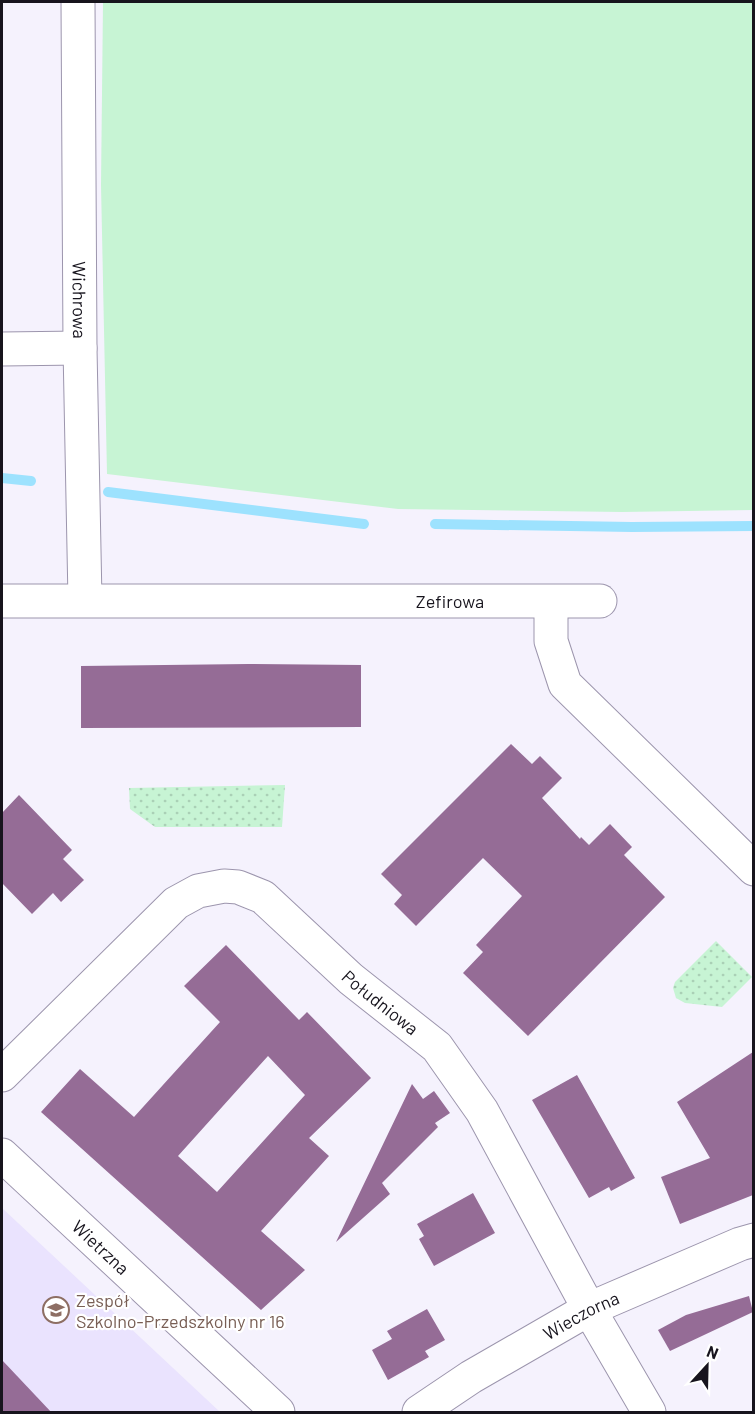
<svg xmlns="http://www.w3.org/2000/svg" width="755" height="1414" viewBox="0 0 755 1414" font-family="Barlow,sans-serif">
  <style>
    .built { fill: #eae3fe }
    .green { fill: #c7f4d4 }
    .park { fill: url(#park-dots) }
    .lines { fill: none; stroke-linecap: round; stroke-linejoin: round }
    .stream { stroke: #9de2fe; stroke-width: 10 }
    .building { fill: #956c96; fill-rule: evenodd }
    .minor-casing { stroke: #9c95ad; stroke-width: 35 }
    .minor { stroke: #fff; stroke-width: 33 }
    .labels { text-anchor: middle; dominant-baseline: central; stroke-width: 4.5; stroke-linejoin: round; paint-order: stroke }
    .street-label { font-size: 18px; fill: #17141d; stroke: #fff }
    .education-label { font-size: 18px; fill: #785e54; stroke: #fff; text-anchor: start }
  </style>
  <defs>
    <pattern id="park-dots" width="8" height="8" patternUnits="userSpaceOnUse" patternTransform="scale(1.5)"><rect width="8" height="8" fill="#c7f4d4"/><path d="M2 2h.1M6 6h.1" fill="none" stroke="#aad0b6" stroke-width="1.8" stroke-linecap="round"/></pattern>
  </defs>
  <rect width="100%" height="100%" fill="#f5f2fd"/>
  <path class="built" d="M 2,1208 L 220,1412 L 2,1412 Z"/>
  <path class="green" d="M 103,2 L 753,2 L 753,510 L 622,512 L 398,509 L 107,474 L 101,185 Z"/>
  <g class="park">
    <path d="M 285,785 L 282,827 L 155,827 L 130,809 L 129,788 Z"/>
    <path d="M 716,941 L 752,977 L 722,1007 L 685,1003 L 676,998 L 673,988 L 675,982 Z"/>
  </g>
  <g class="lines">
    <g class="stream">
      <path d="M 2,478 L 31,481"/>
      <path d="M 108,492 L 364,524"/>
      <path d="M 435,524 L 632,527 L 754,526"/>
    </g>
  </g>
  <g class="building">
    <path d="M 248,664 L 361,665 L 361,727 L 81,728 L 81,666 Z"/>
    <path d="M 511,744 L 532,764 L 540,756 L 562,778 L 542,798 L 580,839 L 581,837 L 589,845 L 610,824 L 632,847 L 624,855 L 665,897 L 528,1036 L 463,973 L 483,952 L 476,945 L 522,896 L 483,858 L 416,926 L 394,904 L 402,895 L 381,874 Z"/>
    <path d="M 19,795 L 72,850 L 63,859 L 84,880 L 61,902 L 53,893 L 32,914 L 2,883 L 2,813 Z"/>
    <path d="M 226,945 L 299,1020 L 307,1012 L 371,1078 L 309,1138 L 329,1156 L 261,1231 L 305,1270 L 261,1310 L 41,1112 L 80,1069 L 134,1117 L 220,1022 L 184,986 ZM 268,1056 L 305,1095 L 217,1192 L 178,1156 Z"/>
    <path d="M 753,1052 L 753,1195 L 680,1224 L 661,1177 L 710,1158 L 677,1102 Z"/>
    <path d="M 577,1075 L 635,1178 L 611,1191 L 609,1187 L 589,1198 L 532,1100 Z"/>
    <path d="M 412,1084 L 423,1099 L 434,1091 L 450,1113 L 435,1123 L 438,1127 L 382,1183 L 390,1194 L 336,1242 Z"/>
    <path d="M 473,1193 L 495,1233 L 434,1266 L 419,1239 L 424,1236 L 417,1224 Z"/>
    <path d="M 749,1296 L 753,1312 L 670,1351 L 658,1330 L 686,1315 Z"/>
    <path d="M 427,1309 L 445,1340 L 425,1351 L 429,1357 L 388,1380 L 372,1350 L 392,1339 L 387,1331 Z"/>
    <path d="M 2,1360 L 52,1413 L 2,1413 Z"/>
  </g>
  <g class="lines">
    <defs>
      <g id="minor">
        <path id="s1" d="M 78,2 L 80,348 L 85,600"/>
        <path d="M 2,349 L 80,348"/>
        <path id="s2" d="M 2,601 L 600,601"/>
        <path d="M 551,602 L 551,641 L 565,684 L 754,869"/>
        <path id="s3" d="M 2,1075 L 176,903 L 198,891 L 224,886 L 238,887 L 263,897 L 351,979 L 437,1047 L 482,1111 L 589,1309 L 649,1412"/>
        <path id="s4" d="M 2,1155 L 278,1412"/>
        <path id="s5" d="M 419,1412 L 471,1377 L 589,1309 L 740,1244 L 754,1240"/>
      </g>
    </defs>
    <use href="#minor" class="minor-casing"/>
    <use href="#minor" class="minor"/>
  </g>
  <defs>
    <symbol id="school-ring" viewBox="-11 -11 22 22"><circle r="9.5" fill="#fff" stroke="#8d6e63" stroke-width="1.5"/><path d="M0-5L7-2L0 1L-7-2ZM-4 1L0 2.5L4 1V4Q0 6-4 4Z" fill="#8d6e63"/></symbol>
  </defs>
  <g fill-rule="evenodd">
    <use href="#school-ring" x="41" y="1295" width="30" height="30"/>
  </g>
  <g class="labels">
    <g class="street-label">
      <text stroke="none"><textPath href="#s1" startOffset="298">Wichrowa</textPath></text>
      <text stroke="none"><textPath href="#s2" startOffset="448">Zefirowa</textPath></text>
      <text stroke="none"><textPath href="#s3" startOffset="495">Południowa</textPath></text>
      <text stroke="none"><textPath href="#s4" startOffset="135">Wietrzna</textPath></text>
      <text stroke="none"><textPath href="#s5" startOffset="189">Wieczorna</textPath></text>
    </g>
    <g class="education-label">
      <text x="76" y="1300">Zespół<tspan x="76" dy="21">Szkolno-Przedszkolny nr 16</tspan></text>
    </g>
  </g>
  <rect width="755" height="1414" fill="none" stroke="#17141d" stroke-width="6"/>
  <g transform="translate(707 1366) rotate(22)" stroke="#ffffff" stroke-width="4.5" paint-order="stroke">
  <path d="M0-4.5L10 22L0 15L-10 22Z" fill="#17141d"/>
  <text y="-9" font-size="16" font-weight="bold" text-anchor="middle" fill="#17141d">N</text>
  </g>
</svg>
